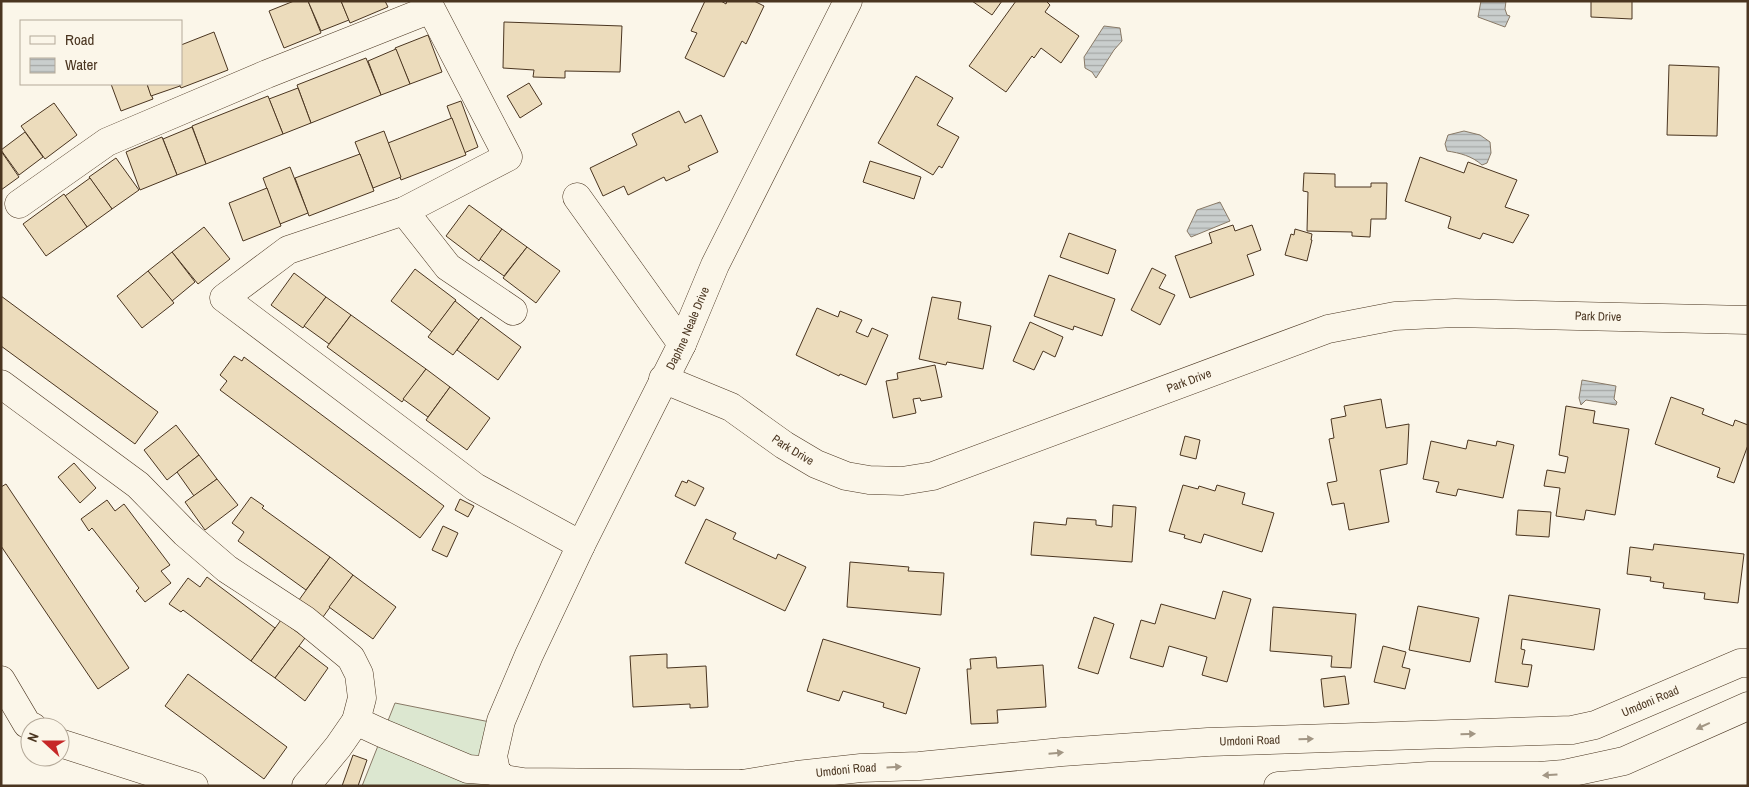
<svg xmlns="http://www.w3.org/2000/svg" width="1749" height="787" viewBox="0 0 1749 787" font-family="'Archivo Narrow',sans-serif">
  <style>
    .grass { fill: #dce7d0; stroke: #887966 }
    .water { fill: url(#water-rules); stroke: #887966 }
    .building { fill: #ecdcbc; stroke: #4a3520 }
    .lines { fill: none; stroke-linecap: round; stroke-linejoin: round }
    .minor-casing { stroke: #4a3520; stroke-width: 29 }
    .minor { stroke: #fbf6e9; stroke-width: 28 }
    .oneway { fill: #a29684 }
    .labels { text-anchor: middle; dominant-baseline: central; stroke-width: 4; stroke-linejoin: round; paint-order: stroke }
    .street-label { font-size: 12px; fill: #4a3520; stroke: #fbf6e9 }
  </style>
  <defs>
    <pattern id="water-rules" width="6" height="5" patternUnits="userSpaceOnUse" patternTransform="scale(1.25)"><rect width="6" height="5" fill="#c9cecd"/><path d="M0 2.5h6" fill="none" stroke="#a5a8a6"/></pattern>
  </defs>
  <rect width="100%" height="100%" fill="#fbf6e9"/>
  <path class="grass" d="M 395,703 L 500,724 L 494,773 L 610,786 L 362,786 Z"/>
  <g class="water">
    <path d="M 1481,1 L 1506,1 L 1505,9 L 1507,15 L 1510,16 L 1505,27 L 1478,17 Z"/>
    <path d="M 1104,26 L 1120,28 L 1122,41 L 1114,50 L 1096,78 L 1092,72 L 1085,68 L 1084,57 Z"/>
    <path d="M 1464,131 L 1480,135 L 1490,142 L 1491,153 L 1487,163 L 1482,165 C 1472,156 1460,153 1447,151 L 1445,144 L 1448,135 Z"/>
    <path d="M 1220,202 L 1230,221 L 1191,237 L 1187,231 L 1197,210 Z"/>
    <path d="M 1582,380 L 1616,386 L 1614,399 L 1617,402 L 1616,405 L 1586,400 L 1581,405 L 1579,398 Z"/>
  </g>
  <g class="building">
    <path d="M 294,1 L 308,1 L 321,33 L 284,48 L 269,11 Z"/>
    <path d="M 308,1 L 341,1 L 349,20 L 321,31 Z"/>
    <path d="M 341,1 L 385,1 L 388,7 L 350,23 Z"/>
    <path d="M 705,1 L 721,1 L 726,4 L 727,1 L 754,1 L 764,6 L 746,44 L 742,41 L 724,77 L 685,58 L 697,33 L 691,31 Z"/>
    <path d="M 972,1 L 1002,1 L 992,15 Z"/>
    <path d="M 1016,1 L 1046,1 L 1050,5 L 1045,12 L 1079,36 L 1061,63 L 1041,48 L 1034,58 L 1032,56 L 1006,92 L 969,66 Z"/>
    <path d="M 1591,1 L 1632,1 L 1632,19 L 1591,17 Z"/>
    <path d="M 504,22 L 622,26 L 620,72 L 565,71 L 565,78 L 533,77 L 534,70 L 503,68 Z"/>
    <path d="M 214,32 L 228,70 L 181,88 L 179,84 L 181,84 L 181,45 Z"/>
    <path d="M 428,35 L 442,72 L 410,84 L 395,48 Z"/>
    <path d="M 396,49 L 410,84 L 381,95 L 368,61 Z"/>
    <path d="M 366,58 L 381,95 L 311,123 L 297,85 Z"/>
    <path d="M 1669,65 L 1719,67 L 1717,136 L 1667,135 Z"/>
    <path d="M 916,76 L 953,98 L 937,125 L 959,137 L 942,168 L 939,166 L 933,175 L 878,143 Z"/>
    <path d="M 529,83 L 542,104 L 520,118 L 507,96 Z"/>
    <path d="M 111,84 L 147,84 L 153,99 L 121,111 Z"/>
    <path d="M 147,84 L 179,84 L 180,86 L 151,96 Z"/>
    <path d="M 298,88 L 311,123 L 283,134 L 269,99 Z"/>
    <path d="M 268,96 L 283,134 L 206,164 L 192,126 Z"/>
    <path d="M 461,101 L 478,147 L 464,153 L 447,106 Z"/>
    <path d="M 54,103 L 77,135 L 45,159 L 21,126 Z"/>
    <path d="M 679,111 L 685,123 L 701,115 L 718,152 L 688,166 L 690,170 L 666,181 L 664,177 L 628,195 L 624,186 L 603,196 L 590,168 L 637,145 L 632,134 Z"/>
    <path d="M 452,118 L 466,155 L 401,180 L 388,143 Z"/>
    <path d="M 192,127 L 206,164 L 177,175 L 163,139 Z"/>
    <path d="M 384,131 L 401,177 L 373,188 L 355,142 Z"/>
    <path d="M 25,132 L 43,157 L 19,175 L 1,150 Z"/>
    <path d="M 162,137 L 177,175 L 140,190 L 126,152 Z"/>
    <path d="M 1,151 L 19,177 L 1,190 Z"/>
    <path d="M 360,154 L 374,191 L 309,216 L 295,178 Z"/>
    <path d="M 1420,157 L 1464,173 L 1468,162 L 1517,180 L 1505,207 L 1529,215 L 1513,243 L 1483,233 L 1480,239 L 1448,228 L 1451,217 L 1405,201 Z"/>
    <path d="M 116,158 L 139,190 L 112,209 L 89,177 Z"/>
    <path d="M 870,161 L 921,177 L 914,199 L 863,182 Z"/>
    <path d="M 290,167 L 308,213 L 280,224 L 263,178 Z"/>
    <path d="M 1304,173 L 1335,174 L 1335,187 L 1371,187 L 1371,183 L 1387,183 L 1386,219 L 1371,219 L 1370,237 L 1352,236 L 1352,232 L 1307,231 L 1308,192 L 1303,191 Z"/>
    <path d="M 90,178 L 112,209 L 87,227 L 65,196 Z"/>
    <path d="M 267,188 L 281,226 L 243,241 L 229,203 Z"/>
    <path d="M 64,194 L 87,227 L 46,256 L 23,224 Z"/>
    <path d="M 469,205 L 502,229 L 479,261 L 446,236 Z"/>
    <path d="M 1233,225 L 1235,231 L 1252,225 L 1261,250 L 1247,255 L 1254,275 L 1190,298 L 1175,256 L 1212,243 L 1209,233 Z"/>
    <path d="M 204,227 L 230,259 L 198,284 L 172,252 Z"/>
    <path d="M 502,229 L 527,247 L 504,276 L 480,259 Z"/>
    <path d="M 1295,229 L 1312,234 L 1311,240 L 1312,240 L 1307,261 L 1285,255 L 1291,234 L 1294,235 Z"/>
    <path d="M 1069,233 L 1116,250 L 1108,274 L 1060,257 Z"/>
    <path d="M 527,247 L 560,271 L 536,303 L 503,278 Z"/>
    <path d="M 172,252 L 195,282 L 172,301 L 148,271 Z"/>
    <path d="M 1152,268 L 1166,275 L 1159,288 L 1175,295 L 1160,325 L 1131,310 Z"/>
    <path d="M 415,269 L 456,300 L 432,332 L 391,301 Z"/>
    <path d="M 148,271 L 174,303 L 142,328 L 117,296 Z"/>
    <path d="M 294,273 L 326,297 L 303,328 L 271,305 Z"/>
    <path d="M 1049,275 L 1115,299 L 1102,336 L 1074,326 L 1073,330 L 1034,316 Z"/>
    <path d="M 1,296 L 158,412 L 135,444 L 1,346 Z"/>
    <path d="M 326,297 L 351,315 L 329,344 L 304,326 Z"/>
    <path d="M 932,297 L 961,302 L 958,319 L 991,326 L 983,369 L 947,362 L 946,365 L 919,359 Z"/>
    <path d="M 455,301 L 479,320 L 453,355 L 428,337 Z"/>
    <path d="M 817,308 L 838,317 L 840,311 L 862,320 L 856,332 L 868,337 L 872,328 L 888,335 L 866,385 L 840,374 L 839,376 L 796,355 Z"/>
    <path d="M 351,315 L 426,369 L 402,402 L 327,347 Z"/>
    <path d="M 481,317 L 521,347 L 498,380 L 457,350 Z"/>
    <path d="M 1030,322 L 1063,337 L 1055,357 L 1043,351 L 1034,370 L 1013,361 Z"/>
    <path d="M 234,356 L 242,361 L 244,357 L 444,506 L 420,538 L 220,390 L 227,381 L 220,375 Z"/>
    <path d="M 935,365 L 942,397 L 921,401 L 920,398 L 913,399 L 916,413 L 893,418 L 886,381 L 898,379 L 897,373 Z"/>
    <path d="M 426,369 L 450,387 L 428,417 L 403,399 Z"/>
    <path d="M 450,387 L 490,418 L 467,450 L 426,420 Z"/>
    <path d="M 1671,397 L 1704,409 L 1702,414 L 1733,426 L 1735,420 L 1748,425 L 1748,445 L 1734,483 L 1717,477 L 1720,468 L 1655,444 Z"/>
    <path d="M 1381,399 L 1386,428 L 1409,424 L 1407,464 L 1380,470 L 1389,522 L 1349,530 L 1344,503 L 1332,505 L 1327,483 L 1337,481 L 1329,439 L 1334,438 L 1331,419 L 1346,416 L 1344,406 Z"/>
    <path d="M 1566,406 L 1595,411 L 1593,423 L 1629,429 L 1615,515 L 1586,510 L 1584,520 L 1556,516 L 1560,488 L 1544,486 L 1547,470 L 1565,473 L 1568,457 L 1559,455 Z"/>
    <path d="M 176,425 L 199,455 L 167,480 L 144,450 Z"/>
    <path d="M 1185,436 L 1200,440 L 1196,459 L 1180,455 Z"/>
    <path d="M 1468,440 L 1496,446 L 1497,441 L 1514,445 L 1503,498 L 1458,489 L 1456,496 L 1436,492 L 1439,482 L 1423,479 L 1431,441 L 1466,449 Z"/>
    <path d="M 199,455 L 217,479 L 194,496 L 177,472 Z"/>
    <path d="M 74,463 L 96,488 L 80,503 L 58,477 Z"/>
    <path d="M 217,479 L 238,505 L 205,530 L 185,502 Z"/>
    <path d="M 688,480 L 704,488 L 695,506 L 675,496 L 682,481 L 687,483 Z"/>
    <path d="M 6,484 L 129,668 L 98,689 L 1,546 L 1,487 Z"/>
    <path d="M 1183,485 L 1198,489 L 1199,486 L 1215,491 L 1217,485 L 1245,493 L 1242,504 L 1274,513 L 1262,552 L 1204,534 L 1201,543 L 1184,538 L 1185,535 L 1169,531 Z"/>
    <path d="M 251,497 L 264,506 L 262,508 L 330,557 L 306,590 L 238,541 L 244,532 L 232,523 Z"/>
    <path d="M 460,499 L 474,506 L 468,517 L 455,510 Z"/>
    <path d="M 107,500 L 115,511 L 124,504 L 170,565 L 161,571 L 171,583 L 145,602 L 136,591 L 139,588 L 92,528 L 89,531 L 81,519 Z"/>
    <path d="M 1113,505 L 1136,507 L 1132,562 L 1031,555 L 1034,522 L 1066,525 L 1067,518 L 1096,520 L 1096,525 L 1112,527 Z"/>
    <path d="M 1518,510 L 1551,512 L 1549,537 L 1516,535 Z"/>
    <path d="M 706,519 L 736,533 L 733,539 L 776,559 L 778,554 L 806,567 L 785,611 L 685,563 Z"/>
    <path d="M 443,526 L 458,533 L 447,557 L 432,550 Z"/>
    <path d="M 1654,544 L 1744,554 L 1738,603 L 1704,599 L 1705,593 L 1663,588 L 1664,583 L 1650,581 L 1651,577 L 1627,574 L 1630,547 L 1653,550 Z"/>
    <path d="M 330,557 L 353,575 L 323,617 L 299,600 Z"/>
    <path d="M 850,562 L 909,567 L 908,571 L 944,573 L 941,615 L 847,607 Z"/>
    <path d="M 353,575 L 396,607 L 373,639 L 329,607 Z"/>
    <path d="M 207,577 L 275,628 L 251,661 L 183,610 L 181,612 L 169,604 L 188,578 L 200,587 Z"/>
    <path d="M 1223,591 L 1251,599 L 1227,682 L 1202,675 L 1207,657 L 1169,646 L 1163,667 L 1130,658 L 1141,620 L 1155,624 L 1161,604 L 1215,619 Z"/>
    <path d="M 1509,595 L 1600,609 L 1594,650 L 1522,639 L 1521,649 L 1525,650 L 1522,664 L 1532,665 L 1528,687 L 1495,682 Z"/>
    <path d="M 1418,606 L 1479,618 L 1470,662 L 1409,650 Z"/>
    <path d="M 1273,607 L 1356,614 L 1351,668 L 1331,667 L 1332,656 L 1270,651 Z"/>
    <path d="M 1094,617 L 1114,624 L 1098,674 L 1078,668 Z"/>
    <path d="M 281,620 L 305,638 L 275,678 L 251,661 Z"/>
    <path d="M 823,639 L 920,668 L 906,714 L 883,707 L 884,703 L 843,691 L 839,701 L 807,691 Z"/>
    <path d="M 299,646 L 328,668 L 305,701 L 275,678 Z"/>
    <path d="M 1383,646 L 1406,652 L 1402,667 L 1410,669 L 1405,689 L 1374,682 Z"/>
    <path d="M 667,654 L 667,668 L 706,666 L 708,707 L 690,708 L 690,704 L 633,707 L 630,656 Z"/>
    <path d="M 996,657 L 997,668 L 1043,665 L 1046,707 L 997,710 L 998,723 L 971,724 L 967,669 L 971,669 L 970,659 Z"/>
    <path d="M 188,674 L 287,747 L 264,779 L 165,706 Z"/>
    <path d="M 1345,676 L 1349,704 L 1324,707 L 1321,679 Z"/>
    <path d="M 353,755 L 367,760 L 358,786 L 342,786 Z"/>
  </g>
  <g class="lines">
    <defs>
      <g id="minor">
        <path d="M 577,197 L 682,344"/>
        <path d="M 19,204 L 107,142 L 267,74 L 431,9 L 508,157 L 404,211 L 288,250 L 224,298 L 475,487 L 581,545"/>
        <path d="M 404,211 L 448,267 L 513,311"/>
        <path id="s1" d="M 663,379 L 731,407 L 784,445 L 816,464 L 846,476 L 869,480 L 902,481 L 933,476 L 1328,329 L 1395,316 L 1455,313 L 1748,320"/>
        <path d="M 1,384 L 138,485 L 185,533 L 227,569 L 305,620 L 351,658 L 359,674 L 362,698 L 356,721 L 382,733 L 468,769 L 496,771"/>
        <path d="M 1,680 L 27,724 L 33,727"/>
        <path d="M 60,743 L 194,786"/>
        <path id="s2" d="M 742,784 L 797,775 L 861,768 L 919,766 L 1062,752 L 1208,742 L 1572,730 L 1595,725 L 1740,663 L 1748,663"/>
        <path d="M 306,786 L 338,747 L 356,721"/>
        <path id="s3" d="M 756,786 L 742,784 L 523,782 L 504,779 L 496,771 L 493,756 L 501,721 L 529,655 L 581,545 L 682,344 L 715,265 L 848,1"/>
        <path d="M 1278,786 L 1429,776 L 1539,776 L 1564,774 L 1624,761 L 1748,706"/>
      </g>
    </defs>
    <use href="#minor" class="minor-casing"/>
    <use href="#minor" class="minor"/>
  </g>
  <defs><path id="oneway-solid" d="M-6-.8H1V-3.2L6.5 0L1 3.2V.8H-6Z" transform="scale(1.25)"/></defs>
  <g class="oneway">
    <use href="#oneway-solid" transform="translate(1703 726) rotate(155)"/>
    <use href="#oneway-solid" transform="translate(1468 734) rotate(-2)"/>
    <use href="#oneway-solid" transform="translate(1306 739) rotate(-2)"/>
    <use href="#oneway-solid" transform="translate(1056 753) rotate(-5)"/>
    <use href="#oneway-solid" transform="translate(894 767) rotate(-3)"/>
    <use href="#oneway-solid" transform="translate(1550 775) rotate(176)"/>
  </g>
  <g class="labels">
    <g class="street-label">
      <text stroke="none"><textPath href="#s1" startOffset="989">Park Drive</textPath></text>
      <text stroke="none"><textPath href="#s3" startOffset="750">Daphne Neale Drive</textPath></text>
      <text stroke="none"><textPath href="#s1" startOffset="569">Park Drive</textPath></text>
      <text stroke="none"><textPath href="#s1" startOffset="149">Park Drive</textPath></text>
      <text stroke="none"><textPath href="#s2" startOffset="916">Umdoni Road</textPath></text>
      <text stroke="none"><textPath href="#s2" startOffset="510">Umdoni Road</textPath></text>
      <text stroke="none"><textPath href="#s2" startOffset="105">Umdoni Road</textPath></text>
    </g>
  </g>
  <rect width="1749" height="787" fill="none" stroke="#4a3520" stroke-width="5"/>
  <rect x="20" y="20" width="162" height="65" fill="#fbf6e9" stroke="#b4a999"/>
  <rect x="30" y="36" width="25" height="8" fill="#fbf6e9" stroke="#b4a999"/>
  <text x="65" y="45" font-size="15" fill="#4a3520">Road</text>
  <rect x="30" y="58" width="25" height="15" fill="url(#water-rules)" stroke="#b4a999"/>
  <text x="65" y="70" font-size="15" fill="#4a3520">Water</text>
  <g transform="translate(45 742) rotate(291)"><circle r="24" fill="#fbf6e9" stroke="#b4a999"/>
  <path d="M0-4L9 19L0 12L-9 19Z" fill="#c62828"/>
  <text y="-8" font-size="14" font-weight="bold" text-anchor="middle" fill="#4a3520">N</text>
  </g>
</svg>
